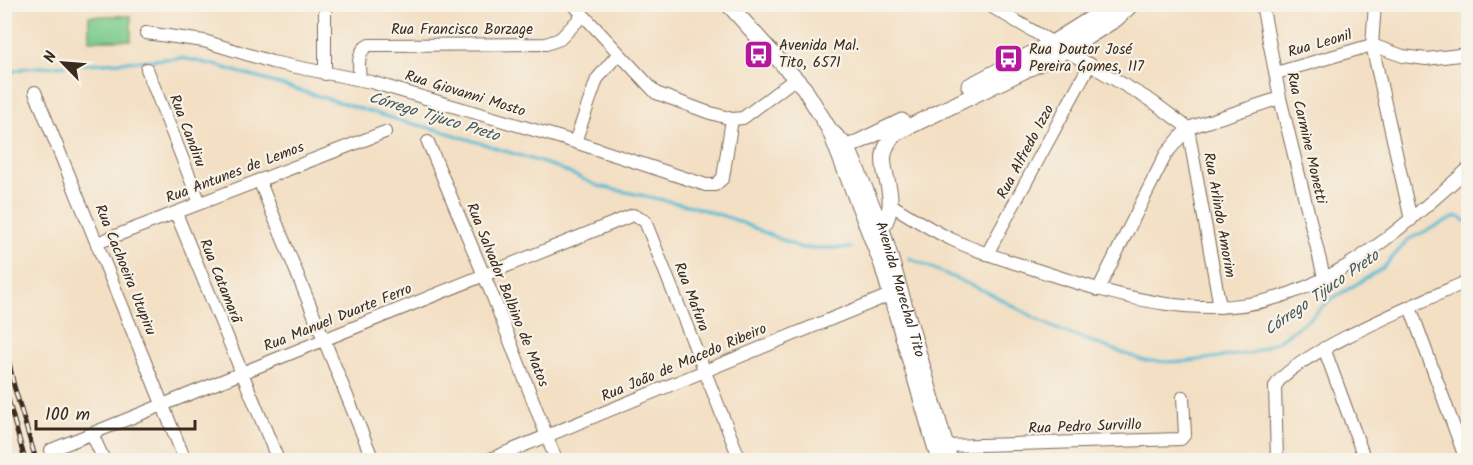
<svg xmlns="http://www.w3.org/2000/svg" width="1473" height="465" viewBox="0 0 1473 465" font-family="Kalam,sans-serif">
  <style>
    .grass { fill: #7dcc8b; stroke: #5c7b54; stroke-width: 1.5 }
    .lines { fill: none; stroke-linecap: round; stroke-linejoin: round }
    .stream { stroke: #56bad4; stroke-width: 3 }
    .minor-casing { stroke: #7b6958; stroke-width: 14 }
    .major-casing { stroke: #7b6958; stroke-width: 17 }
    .minor { stroke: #fff; stroke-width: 12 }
    .major { stroke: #fff; stroke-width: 15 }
    .rail-casing { stroke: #3b2a1e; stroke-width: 5 }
    .rail { stroke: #f7f3e8; stroke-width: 3; stroke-dasharray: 9; stroke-linecap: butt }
    .labels { text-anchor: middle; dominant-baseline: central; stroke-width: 4.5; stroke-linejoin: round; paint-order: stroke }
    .street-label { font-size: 15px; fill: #3b2a1e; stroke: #f7f3e8 }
    .poi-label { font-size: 15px; fill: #3b2a1e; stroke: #f7f3e8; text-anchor: start }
    .water-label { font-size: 16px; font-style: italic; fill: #435555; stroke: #f7f3e8 }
  </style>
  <rect width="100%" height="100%" fill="#f7f3e8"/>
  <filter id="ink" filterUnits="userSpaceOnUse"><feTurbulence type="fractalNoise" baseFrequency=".0167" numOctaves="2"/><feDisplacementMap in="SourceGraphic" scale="12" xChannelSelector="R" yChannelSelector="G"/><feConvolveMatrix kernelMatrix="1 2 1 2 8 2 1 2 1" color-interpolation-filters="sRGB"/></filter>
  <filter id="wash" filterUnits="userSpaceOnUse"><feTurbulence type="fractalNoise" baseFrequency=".008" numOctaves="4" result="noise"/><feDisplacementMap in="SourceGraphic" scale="24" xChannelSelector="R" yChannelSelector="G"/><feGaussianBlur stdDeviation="1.35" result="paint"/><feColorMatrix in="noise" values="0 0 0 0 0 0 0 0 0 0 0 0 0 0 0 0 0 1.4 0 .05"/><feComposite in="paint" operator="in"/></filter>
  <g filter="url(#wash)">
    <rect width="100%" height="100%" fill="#f3dfc3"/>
    <rect class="grass" x="89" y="16" width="42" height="24"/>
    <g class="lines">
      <g class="stream">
        <path d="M 4,81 L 14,71 L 26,68 L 182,58 L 215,65 L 405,122 L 439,130 L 556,167 L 598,186 L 691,206 L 733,219 L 801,248 L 851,248"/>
        <path d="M 909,258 L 989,293 L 1054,328 L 1145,361 L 1182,362 L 1252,353 L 1278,341 L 1309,319 L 1330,300 L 1383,268 L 1409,239 L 1457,216 L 1468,222"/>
      </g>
    </g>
  </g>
  <g filter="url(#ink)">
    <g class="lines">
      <defs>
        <g id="minor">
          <path d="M 573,4 L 656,93 L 707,112 L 732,119 L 743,118 L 796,78"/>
          <path d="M 987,4 L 1153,102 L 1188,128 L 1280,98"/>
          <path d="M 1262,4 L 1280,98 L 1324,277"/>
          <path d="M 1375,4 L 1372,45 L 1411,220"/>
          <path d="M 146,33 L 204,41 L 272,62 L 371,82 L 575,142 L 706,185 L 715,185 L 723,178 L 732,119"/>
          <path d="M 147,69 L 200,203"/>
          <path d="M 1276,73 L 1372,45 L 1403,56 L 1426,59 L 1468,54"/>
          <path d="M 325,74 L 325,4"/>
          <path d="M 360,79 C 359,68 356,51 369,45 L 546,44 L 560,39 L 583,15"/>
          <path d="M 35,92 L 185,460"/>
          <path d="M 1188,128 L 1220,307"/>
          <path d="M 428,142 L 493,297 L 556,460"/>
          <path d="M 575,142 L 597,79 L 618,54"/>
          <path d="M 259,180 L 373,460"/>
          <path d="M 890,204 C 911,217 931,230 953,240 C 982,254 1013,262 1043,272 C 1123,298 1208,324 1291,293 C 1360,268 1415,216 1468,169"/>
          <path d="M 176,213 L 278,460"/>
          <path d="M 97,243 L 385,132"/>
          <path d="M 987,254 L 1090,64"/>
          <path d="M 1098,290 L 1166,154 L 1188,128"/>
          <path d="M 1410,307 L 1466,460"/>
          <path d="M 1324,348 L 1365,460"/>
          <path d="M 92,434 L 104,460"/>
          <path d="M 946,446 L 1181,439 L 1185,434 L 1183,397"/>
          <path d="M 51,450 L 633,215 L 645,221 L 740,460"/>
          <path d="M 488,460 L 892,294"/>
          <path d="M 1277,460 L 1275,387 C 1288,356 1433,297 1468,281"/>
        </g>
        <g id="major">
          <path d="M 728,4 L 804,88 L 829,129 L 882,265 L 939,460"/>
          <path d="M 969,86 L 1052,43 L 1114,4"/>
          <path id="s1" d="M 833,133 L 848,148 L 882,229 L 950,460"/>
          <path d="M 840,151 L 902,121"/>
          <path d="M 882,229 C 886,221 889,214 890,206 C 893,178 870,159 896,133 L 1065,51 L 1116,19 L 1132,4"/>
        </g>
      </defs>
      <use href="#minor" class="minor-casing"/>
      <use href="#major" class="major-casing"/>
      <use href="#minor" class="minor"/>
      <use href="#major" class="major"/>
      <defs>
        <g id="rail">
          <path d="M 4,339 L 14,386 L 36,460"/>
          <path d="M 4,385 L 25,460"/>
        </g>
      </defs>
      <use href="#rail" class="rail-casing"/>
      <use href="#rail" class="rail"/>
    </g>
  </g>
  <defs>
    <symbol id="bus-square" viewBox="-11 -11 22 22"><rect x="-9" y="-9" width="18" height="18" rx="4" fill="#b5179e" stroke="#f7f3e8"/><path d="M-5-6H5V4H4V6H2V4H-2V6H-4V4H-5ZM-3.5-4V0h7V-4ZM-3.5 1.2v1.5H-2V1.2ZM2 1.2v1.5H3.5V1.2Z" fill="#fff"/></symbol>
  </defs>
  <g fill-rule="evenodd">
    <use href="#bus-square" x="742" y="38" width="33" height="33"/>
    <use href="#bus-square" x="992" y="42" width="33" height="33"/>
  </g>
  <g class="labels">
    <g class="street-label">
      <text x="462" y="30">Rua Francisco Borzage</text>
      <text transform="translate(1320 44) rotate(-16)">Rua Leonil</text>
      <text transform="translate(465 94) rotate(17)">Rua Giovanni Mosto</text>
      <text transform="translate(187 131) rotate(69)">Rua Candiru</text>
      <text transform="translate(1306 138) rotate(77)">Rua Carmine Monetti</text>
      <text transform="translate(1026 152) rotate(-62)">Rua Alfredo Izzo</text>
      <text transform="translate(235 173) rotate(-21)">Rua Antunes de Lemos</text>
      <text transform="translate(1219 215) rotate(80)">Rua Arlindo Amorim</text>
      <text transform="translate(125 270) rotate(68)">Rua Cachoeira Utupiru</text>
      <text transform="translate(220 281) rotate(68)">Rua Catamarã</text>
      <text stroke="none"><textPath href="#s1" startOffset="172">Avenida Marechal Tito</textPath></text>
      <text transform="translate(507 295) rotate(68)">Rua Salvador Balbino de Matos</text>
      <text transform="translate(691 297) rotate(69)">Rua Mafura</text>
      <text transform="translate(338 318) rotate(-22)">Rua Manuel Duarte Ferro</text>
      <text transform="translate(684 363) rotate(-23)">Rua João de Macedo Ribeiro</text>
      <text transform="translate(1085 427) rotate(-2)">Rua Pedro Survillo</text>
    </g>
    <g class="poi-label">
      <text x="779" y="46">Avenida Mal.<tspan x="779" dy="17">Tito, 6571</tspan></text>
      <text x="1029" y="50">Rua Doutor José<tspan x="1029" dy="17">Pereira Gomes, 117</tspan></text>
    </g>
    <g class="water-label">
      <text transform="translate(434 117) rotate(17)">Córrego Tijuco Preto</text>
      <text transform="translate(1322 293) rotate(-35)">Córrego Tijuco Preto</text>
    </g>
  </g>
  <rect width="1473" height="465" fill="none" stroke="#f7f3e8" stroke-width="24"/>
  <g transform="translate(63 63) rotate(295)" stroke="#f7f3e8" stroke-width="4.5" paint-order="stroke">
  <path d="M0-4.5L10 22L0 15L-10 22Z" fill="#3b2a1e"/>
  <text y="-9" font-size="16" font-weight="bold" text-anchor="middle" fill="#3b2a1e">N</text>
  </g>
  <path d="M36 420v9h159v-9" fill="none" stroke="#3b2a1e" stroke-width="3"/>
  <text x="45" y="420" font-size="18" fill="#3b2a1e" stroke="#f7f3e8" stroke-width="4.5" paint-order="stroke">100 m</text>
</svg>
